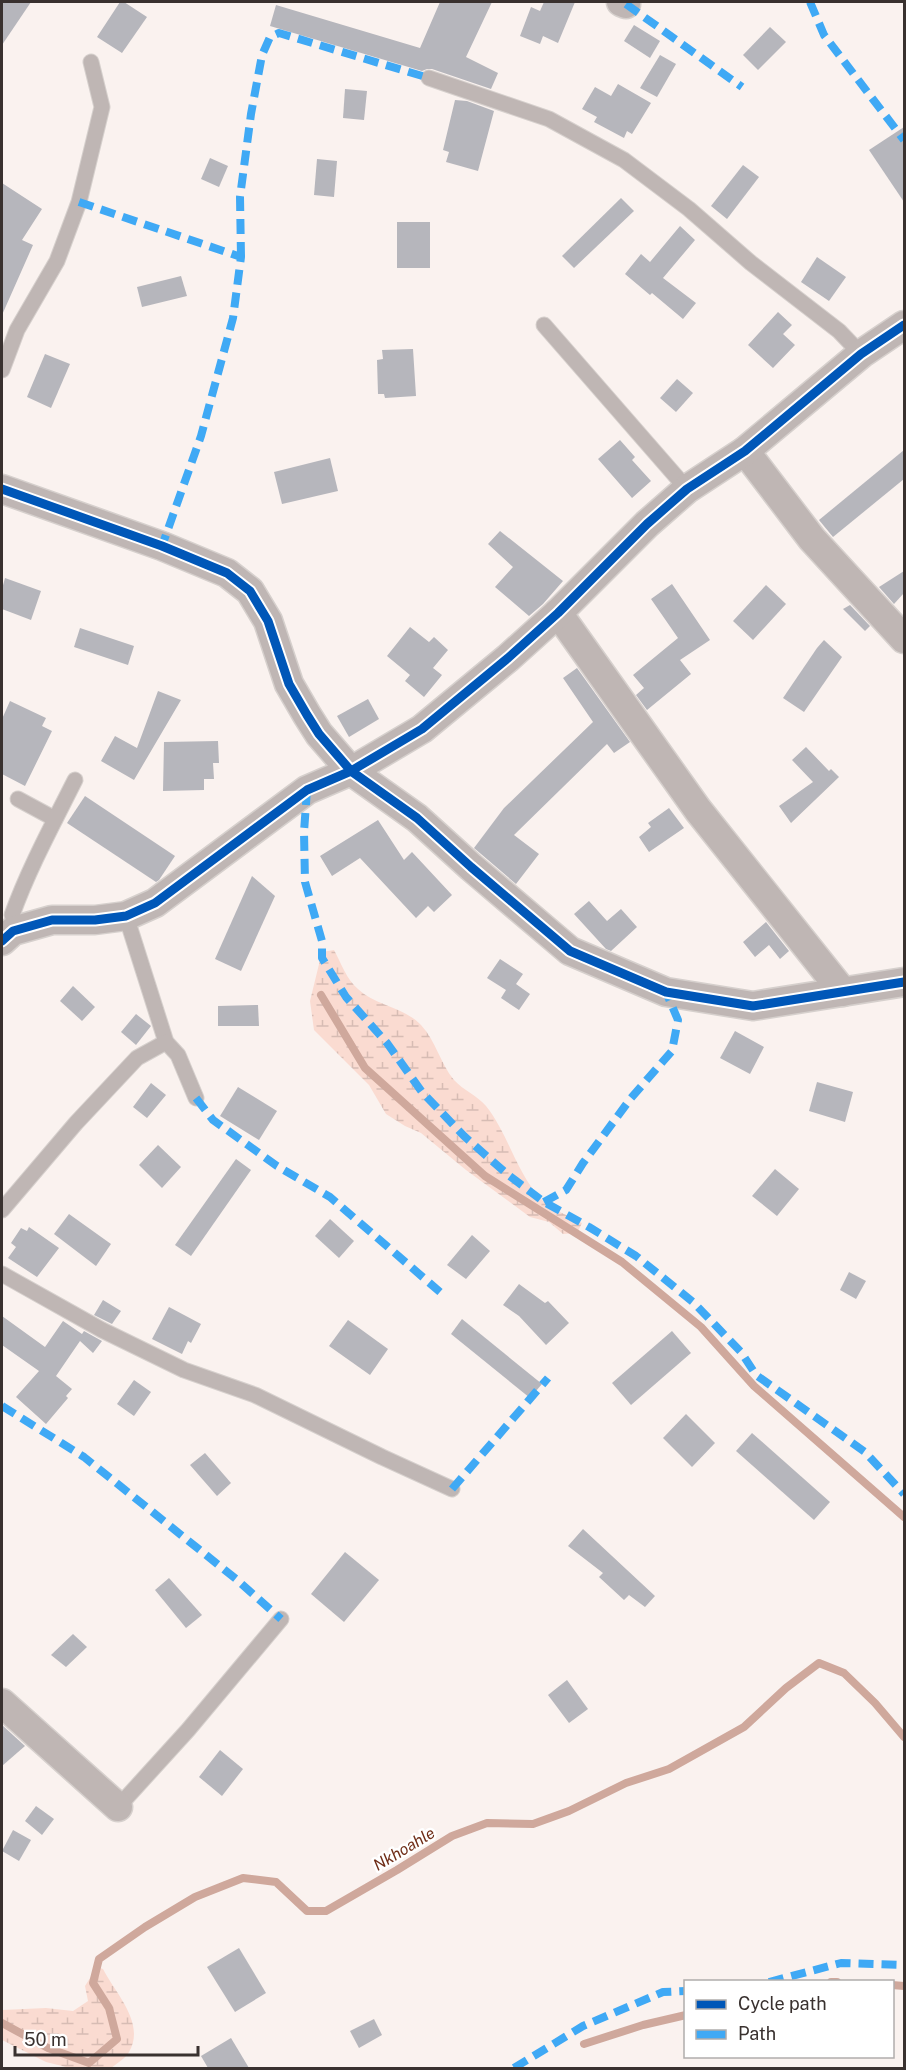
<svg xmlns="http://www.w3.org/2000/svg" width="906" height="2070" viewBox="0 0 906 2070" font-family="'Public Sans',sans-serif">
  <style>
    .wetland { fill: url(#wetland-marsh) }
    .lines { fill: none; stroke-linecap: round; stroke-linejoin: round }
    .stream { stroke: #cfa89c; stroke-width: 8 }
    .building { fill: #b6b6bc }
    .service-casing { stroke: #d6d0cd; stroke-width: 17 }
    .minor-casing { stroke: #d6d0cd; stroke-width: 31 }
    .service { stroke: #bfb6b4; stroke-width: 15 }
    .minor { stroke: #bfb6b4; stroke-width: 28 }
    .quiet { stroke: #3fa9f5; stroke-width: 8; stroke-dasharray: 15 8; stroke-linecap: butt }
    .cycleway-casing { stroke: #fff; stroke-width: 13 }
    .cycleway { stroke: #0057b8; stroke-width: 9 }
    .labels { text-anchor: middle; dominant-baseline: central; stroke-width: 5; stroke-linejoin: round; paint-order: stroke }
    .water-label { font-size: 16px; font-style: italic; fill: #6f2d17; stroke: #fff }
  </style>
  <defs>
    <pattern id="wetland-marsh" width="20" height="14" patternUnits="userSpaceOnUse" patternTransform="scale(1.5)"><rect width="20" height="14" fill="#fadbd1"/><path d="M1 5h8M5 5V1M11 12h8M15 12V8" fill="none" stroke="#d7bcb4"/></pattern>
  </defs>
  <rect width="100%" height="100%" fill="#faf2ef"/>
  <g class="wetland">
    <path d="M 334,950 C 341,963 347,980 358,989 C 376,1006 404,1007 421,1025 C 436,1041 440,1063 454,1080 C 463,1090 478,1096 486,1106 C 509,1135 516,1173 542,1200 C 552,1210 570,1216 582,1223 L 577,1233 L 563,1234 L 549,1222 L 530,1217 L 466,1170 L 421,1133 L 405,1126 L 386,1114 L 369,1085 L 314,1030 L 310,1001 L 322,952 Z"/>
    <path d="M 97,1967 L 103,1969 C 115,1993 146,2023 129,2052 C 126,2058 116,2064 111,2068 L 70,2068 L 46,2062 L 2,2040 L 2,2010 L 46,2008 L 73,2011 L 88,2001 L 85,1986 Z"/>
  </g>
  <g class="lines">
    <g class="stream">
      <path d="M 321,995 L 365,1068 L 485,1176 L 622,1262 L 701,1327 L 754,1386 L 904,1517"/>
      <path d="M 831,1982 L 837,1982"/>
      <path d="M 892,1985 L 904,1986"/>
      <path d="M 2,2023 L 48,2048 L 89,2063 L 117,2039 L 109,2008 L 93,1983 L 99,1959 L 145,1927 L 195,1897 L 243,1878 L 276,1882 L 307,1911 L 326,1911 L 397,1870 L 452,1836 L 487,1823 L 533,1824 L 569,1811 L 626,1783 L 669,1769 L 744,1727 L 786,1688 L 819,1663 L 844,1673 L 875,1703 L 904,1737"/>
      <path d="M 584,2044 L 643,2025 L 686,2015"/>
    </g>
  </g>
  <g class="building">
    <path d="M 2,2 L 31,2 L 2,45 Z"/>
    <path d="M 120,2 L 124,2 L 147,17 L 122,53 L 97,37 Z"/>
    <path d="M 440,2 L 492,2 L 466,57 L 498,73 L 491,89 L 432,69 L 427,69 L 422,71 L 270,26 L 276,5 L 420,48 Z"/>
    <path d="M 544,2 L 575,2 L 558,43 L 543,36 L 540,44 L 520,36 L 531,7 L 540,11 Z"/>
    <path d="M 634,25 L 660,41 L 650,58 L 624,41 Z"/>
    <path d="M 770,27 L 786,42 L 758,70 L 743,55 Z"/>
    <path d="M 660,55 L 676,64 L 657,97 L 640,88 Z"/>
    <path d="M 618,84 L 651,103 L 632,134 L 627,131 L 624,138 L 594,122 L 597,117 L 582,109 L 595,87 L 611,96 Z"/>
    <path d="M 345,89 L 367,91 L 364,120 L 343,118 Z"/>
    <path d="M 455,100 L 467,101 L 494,111 L 478,171 L 446,162 L 449,152 L 443,150 Z"/>
    <path d="M 904,127 L 904,202 L 869,150 Z"/>
    <path d="M 210,158 L 228,166 L 219,187 L 201,179 Z"/>
    <path d="M 317,159 L 337,161 L 334,197 L 314,195 Z"/>
    <path d="M 743,165 L 759,177 L 727,219 L 711,206 Z"/>
    <path d="M 2,183 L 42,209 L 22,240 L 33,245 L 2,315 Z"/>
    <path d="M 621,198 L 634,211 L 574,268 L 562,256 Z"/>
    <rect x="397" y="222" width="33" height="46"/>
    <path d="M 680,226 L 695,240 L 663,278 L 696,303 L 683,319 L 652,293 L 650,295 L 625,274 L 641,254 L 650,262 Z"/>
    <path d="M 817,257 L 846,277 L 829,301 L 801,282 Z"/>
    <path d="M 181,276 L 187,296 L 142,307 L 137,287 Z"/>
    <path d="M 778,312 L 792,325 L 783,334 L 795,345 L 773,368 L 748,345 Z"/>
    <path d="M 413,349 L 416,396 L 385,398 L 384,394 L 378,394 L 377,360 L 383,359 L 382,350 Z"/>
    <path d="M 45,354 L 70,364 L 51,408 L 27,397 Z"/>
    <path d="M 677,379 L 693,393 L 676,412 L 660,398 Z"/>
    <path d="M 620,440 L 635,457 L 632,460 L 651,481 L 632,498 L 598,459 Z"/>
    <path d="M 904,450 L 904,479 L 833,537 L 819,520 Z"/>
    <path d="M 330,458 L 338,491 L 282,504 L 274,472 Z"/>
    <path d="M 500,531 L 563,581 L 543,604 L 529,616 L 495,587 L 513,567 L 488,544 Z"/>
    <path d="M 904,571 L 904,593 L 894,604 L 879,587 Z"/>
    <path d="M 5,578 L 41,591 L 31,620 L 2,609 L 2,589 Z"/>
    <path d="M 672,584 L 710,640 L 680,660 L 691,674 L 647,710 L 636,695 L 644,688 L 633,675 L 678,638 L 651,599 Z"/>
    <path d="M 766,585 L 786,604 L 753,640 L 733,621 Z"/>
    <path d="M 850,605 L 870,626 L 865,631 L 843,609 Z"/>
    <path d="M 410,627 L 429,642 L 434,637 L 448,650 L 433,668 L 442,675 L 424,697 L 405,681 L 410,675 L 387,656 Z"/>
    <path d="M 80,628 L 134,646 L 128,665 L 74,647 Z"/>
    <path d="M 824,640 L 842,657 L 804,712 L 783,698 L 817,648 Z"/>
    <path d="M 577,668 L 630,742 L 614,753 L 607,744 L 514,835 L 539,854 L 516,884 L 474,848 L 504,808 L 593,722 L 563,678 Z"/>
    <path d="M 158,691 L 181,700 L 134,780 L 101,761 L 115,736 L 137,748 Z"/>
    <path d="M 368,699 L 379,719 L 349,737 L 337,716 Z"/>
    <path d="M 10,701 L 46,718 L 42,726 L 52,731 L 25,786 L 2,774 L 2,719 Z"/>
    <path d="M 218,741 L 219,763 L 213,763 L 214,779 L 204,779 L 204,790 L 163,791 L 164,742 Z"/>
    <path d="M 806,747 L 829,771 L 831,769 L 839,777 L 791,823 L 779,806 L 813,782 L 792,760 Z"/>
    <path d="M 85,796 L 175,856 L 159,880 L 156,882 L 67,823 Z"/>
    <path d="M 669,808 L 684,828 L 649,852 L 639,837 L 651,827 L 648,823 Z"/>
    <path d="M 378,820 L 404,860 L 412,852 L 452,895 L 434,912 L 428,906 L 416,918 L 360,858 L 332,876 L 320,856 Z"/>
    <path d="M 252,876 L 275,896 L 241,971 L 215,959 Z"/>
    <path d="M 589,901 L 607,921 L 621,909 L 637,927 L 611,951 L 606,949 L 574,914 Z"/>
    <path d="M 766,922 L 789,951 L 780,959 L 769,945 L 755,957 L 743,942 Z"/>
    <path d="M 500,959 L 523,974 L 516,984 L 530,994 L 519,1010 L 501,998 L 506,990 L 487,978 Z"/>
    <path d="M 73,986 L 95,1007 L 82,1021 L 60,1001 Z"/>
    <path d="M 258,1005 L 259,1026 L 218,1026 L 218,1006 Z"/>
    <path d="M 136,1014 L 151,1026 L 136,1045 L 121,1032 Z"/>
    <path d="M 735,1031 L 764,1047 L 750,1074 L 720,1058 Z"/>
    <path d="M 817,1082 L 853,1092 L 845,1122 L 809,1111 Z"/>
    <path d="M 151,1083 L 166,1095 L 147,1118 L 133,1107 Z"/>
    <path d="M 238,1087 L 277,1111 L 259,1140 L 220,1116 Z"/>
    <path d="M 158,1145 L 181,1167 L 162,1188 L 139,1165 Z"/>
    <path d="M 236,1159 L 251,1170 L 191,1256 L 175,1245 Z"/>
    <path d="M 775,1169 L 799,1189 L 777,1216 L 752,1196 Z"/>
    <path d="M 69,1214 L 111,1244 L 96,1266 L 54,1234 Z"/>
    <path d="M 330,1219 L 354,1241 L 339,1258 L 315,1236 Z"/>
    <path d="M 29,1227 L 59,1248 L 37,1277 L 8,1258 L 16,1247 L 11,1243 L 21,1228 L 27,1231 Z"/>
    <path d="M 472,1235 L 490,1251 L 466,1279 L 447,1265 Z"/>
    <path d="M 849,1272 L 866,1281 L 856,1299 L 840,1290 Z"/>
    <path d="M 519,1284 L 545,1303 L 548,1301 L 569,1323 L 546,1345 L 519,1316 L 503,1305 Z"/>
    <path d="M 103,1300 L 121,1311 L 112,1324 L 94,1315 Z"/>
    <path d="M 169,1307 L 201,1324 L 191,1343 L 188,1341 L 182,1354 L 152,1339 Z"/>
    <path d="M 2,1316 L 45,1347 L 63,1321 L 82,1334 L 84,1331 L 102,1341 L 93,1353 L 80,1341 L 56,1376 L 72,1389 L 66,1396 L 68,1398 L 46,1424 L 16,1397 L 39,1371 L 2,1345 Z"/>
    <path d="M 462,1319 L 542,1384 L 530,1398 L 451,1334 Z"/>
    <path d="M 348,1320 L 388,1349 L 370,1375 L 329,1346 Z"/>
    <path d="M 672,1331 L 691,1353 L 631,1405 L 612,1383 Z"/>
    <path d="M 134,1380 L 151,1392 L 134,1416 L 117,1404 Z"/>
    <path d="M 686,1414 L 715,1443 L 692,1467 L 663,1438 Z"/>
    <path d="M 752,1433 L 830,1502 L 814,1520 L 736,1451 Z"/>
    <path d="M 205,1453 L 231,1483 L 217,1496 L 190,1465 Z"/>
    <path d="M 583,1529 L 655,1596 L 645,1607 L 629,1595 L 624,1600 L 599,1577 L 603,1573 L 568,1546 Z"/>
    <path d="M 345,1552 L 379,1580 L 344,1622 L 311,1594 Z"/>
    <path d="M 169,1578 L 202,1615 L 186,1628 L 155,1590 Z"/>
    <path d="M 73,1634 L 87,1647 L 66,1667 L 51,1655 Z"/>
    <path d="M 567,1680 L 588,1709 L 569,1723 L 548,1695 Z"/>
    <path d="M 2,1725 L 25,1746 L 2,1766 Z"/>
    <path d="M 220,1750 L 243,1769 L 222,1796 L 199,1777 Z"/>
    <path d="M 36,1806 L 54,1819 L 42,1835 L 25,1821 Z"/>
    <path d="M 13,1830 L 31,1840 L 19,1861 L 2,1851 Z"/>
    <path d="M 239,1948 L 266,1993 L 235,2012 L 207,1967 Z"/>
    <path d="M 374,2019 L 382,2035 L 359,2048 L 350,2031 Z"/>
    <path d="M 231,2038 L 249,2068 L 208,2068 L 201,2056 Z"/>
  </g>
  <g class="lines">
    <defs>
      <g id="service">
        <path d="M 429,78 L 549,119 L 624,160 L 689,209 L 751,263 L 839,331 L 861,354"/>
        <path d="M 544,325 L 687,489"/>
        <path d="M 2,370 L 17,330 L 57,261 L 79,202 L 102,107 L 91,62"/>
        <path d="M 18,799 L 55,819"/>
        <path d="M 126,916 L 166,1042 L 178,1055 L 196,1098"/>
        <path d="M 19,929 L 12,915 C 29,868 53,824 75,780"/>
        <path d="M 2,1210 L 76,1123 L 137,1058 L 166,1042"/>
        <path d="M 2,1274 L 102,1330 L 184,1370 L 255,1395 L 382,1457 L 452,1489"/>
        <path d="M 118,1807 L 188,1730 L 281,1619"/>
      </g>
      <g id="minor">
        <path d="M 621,2 L 626,4"/>
        <path d="M 745,451 L 812,539 L 904,639"/>
        <path d="M 2,489 L 162,546 L 227,573 L 250,591 L 268,621 L 289,684 L 307,715 L 319,734 L 351,771 L 417,818 L 471,867 L 570,951 L 666,992 L 753,1006 L 904,982"/>
        <path d="M 558,613 L 698,810 L 843,992"/>
        <path d="M 2,941 L 13,931 L 52,920 L 95,920 L 126,916 L 155,903 L 307,790 L 351,771 L 422,729 L 508,658 L 558,613 L 647,524 L 687,489 L 745,451 L 861,354 L 904,325"/>
        <path d="M 2,1703 L 118,1807"/>
      </g>
    </defs>
    <use href="#service" class="service-casing"/>
    <use href="#minor" class="minor-casing"/>
    <use href="#service" class="service"/>
    <use href="#minor" class="minor"/>
    <g class="quiet">
      <path d="M 810,2 L 824,35 L 904,140"/>
      <path d="M 626,4 L 742,87"/>
      <path d="M 79,202 L 241,257 L 233,318 L 201,436 L 162,546"/>
      <path d="M 241,257 L 240,197 L 251,114 L 262,55 L 270,37 L 279,33 L 429,78"/>
      <path d="M 307,790 L 304,832 L 305,882 L 322,941 L 322,958 L 346,997 L 387,1043 L 422,1092 L 464,1136 L 507,1174 L 544,1202 L 589,1227 L 636,1256 L 693,1302 L 741,1352 L 756,1375 L 865,1452 L 904,1494"/>
      <path d="M 196,1098 L 213,1120 L 277,1166 L 330,1197 L 440,1292"/>
      <path d="M 544,1202 L 566,1190 L 583,1163 L 631,1098 L 672,1051 L 678,1020 L 666,992"/>
      <path d="M 2,1406 L 84,1457 L 236,1579 L 281,1619"/>
      <path d="M 452,1489 L 548,1378"/>
      <path d="M 769,1982 L 841,1963 L 904,1965"/>
      <path d="M 514,2068 L 583,2026 L 663,1992 L 686,1991"/>
    </g>
    <defs>
      <g id="cycleway">
        <path d="M 2,489 L 162,546 L 227,573 L 250,591 L 268,621 L 289,684 L 307,715 L 319,734 L 351,771 L 417,818 L 471,867 L 570,951 L 666,992 L 753,1006 L 904,982"/>
        <path d="M 2,941 L 13,931 L 52,920 L 95,920 L 126,916 L 155,903 L 307,790 L 351,771 L 422,729 L 508,658 L 558,613 L 647,524 L 687,489 L 745,451 L 861,354 L 904,325"/>
      </g>
    </defs>
    <use href="#cycleway" class="cycleway-casing"/>
    <use href="#cycleway" class="cycleway"/>
  </g>
  <g class="labels">
    <g class="water-label">
      <text transform="translate(404 1849) rotate(-31)">Nkhoahle</text>
    </g>
  </g>
  <rect width="906" height="2070" fill="none" stroke="#39312f" stroke-width="6"/>
  <rect x="684" y="1980" width="210" height="78" fill="#ffffff" stroke="#b0adac" stroke-width="1.5"/>
  <rect x="696" y="2000" width="30" height="9" fill="#0057b8" stroke="#b0adac" stroke-width="1.5"/>
  <text x="738" y="2010" font-size="18" fill="#39312f">Cycle path</text>
  <rect x="696" y="2030" width="30" height="9" fill="#3fa9f5" stroke="#b0adac" stroke-width="1.5"/>
  <text x="738" y="2040" font-size="18" fill="#39312f">Path</text>
  <path d="M15 2046v9h183v-9" fill="none" stroke="#39312f" stroke-width="3"/>
  <text x="24" y="2046" font-size="18" fill="#39312f" stroke="#ffffff" stroke-width="4.5" paint-order="stroke">50 m</text>
</svg>
